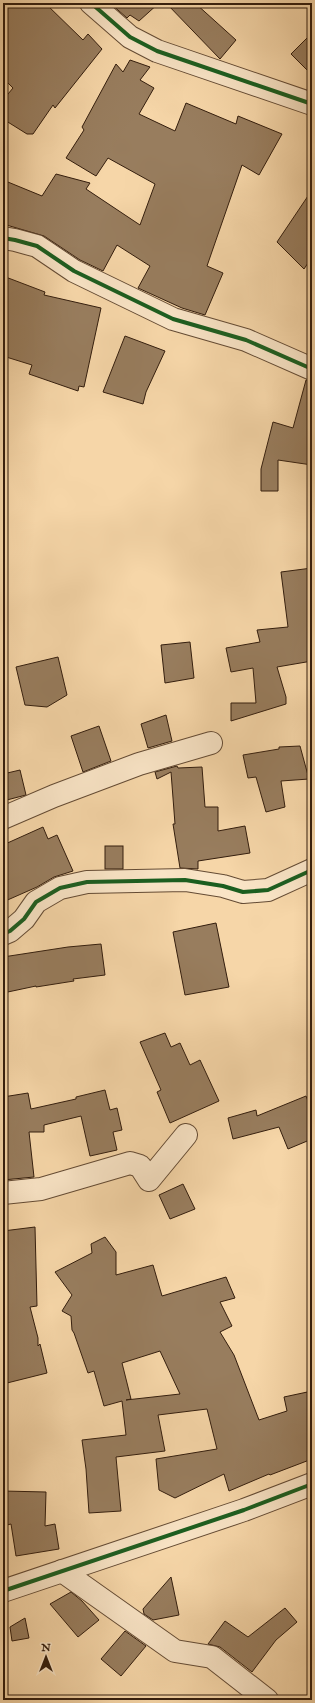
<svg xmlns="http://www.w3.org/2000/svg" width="315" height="1703" viewBox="0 0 315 1703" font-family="'IM FELL English',serif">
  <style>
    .building { fill: #987d5e; stroke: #331d0d; fill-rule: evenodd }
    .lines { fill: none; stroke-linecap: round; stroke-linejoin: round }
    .minor-casing { stroke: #644b34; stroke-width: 24 }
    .minor { stroke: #f9e4c6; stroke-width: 22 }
    .cycleway-casing { stroke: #f9e4c6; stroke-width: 6 }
    .cycleway { stroke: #1b5e20; stroke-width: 4 }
  </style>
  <rect width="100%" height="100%" fill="#f6d6a8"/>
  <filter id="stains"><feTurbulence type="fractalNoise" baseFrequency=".005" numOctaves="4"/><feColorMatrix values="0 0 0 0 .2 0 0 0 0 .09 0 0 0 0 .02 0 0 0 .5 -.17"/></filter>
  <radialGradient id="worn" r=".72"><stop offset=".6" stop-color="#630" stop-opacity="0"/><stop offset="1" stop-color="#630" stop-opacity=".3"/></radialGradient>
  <g class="building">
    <path d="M 3,3 L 45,3 L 83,40 L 88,34 L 102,49 L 55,108 L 53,105 L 33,134 L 27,134 L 3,119 L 3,100 L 13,88 L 3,78 Z"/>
    <path d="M 110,3 L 159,3 L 139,21 L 130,15 L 127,18 Z"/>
    <path d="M 166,3 L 195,3 L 236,40 L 220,59 Z"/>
    <path d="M 312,33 L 312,75 L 291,54 Z"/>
    <path d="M 130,60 L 150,67 L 140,80 L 154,88 L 139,114 L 175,131 L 186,103 L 236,124 L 238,116 L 282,134 L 259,175 L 242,165 L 207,266 L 223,273 L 205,315 L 182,308 L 138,288 L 150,266 L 117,245 L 103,271 L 80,260 L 44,236 L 3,224 L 3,180 L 42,196 L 56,174 L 90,183 L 86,189 L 140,225 L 155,184 L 108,158 L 96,176 L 66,158 L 84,130 L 82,127 L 116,64 L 123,72 Z"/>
    <path d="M 312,190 L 312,257 L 304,269 L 277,242 Z"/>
    <path d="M 3,276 L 45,292 L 44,295 L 101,308 L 84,387 L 79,386 L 78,391 L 29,374 L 32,365 L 3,356 Z"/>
    <path d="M 125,336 L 165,351 L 146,392 L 143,404 L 103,392 Z"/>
    <path d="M 306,380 L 312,381 L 312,465 L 278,460 L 278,491 L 261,491 L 261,469 L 273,422 L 293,428 Z"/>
    <path d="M 312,568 L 312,661 L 277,667 L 286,697 L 286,704 L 231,721 L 231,703 L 256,703 L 253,668 L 231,672 L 226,648 L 260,642 L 257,630 L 288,627 L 281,572 Z"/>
    <path d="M 190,642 L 194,678 L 165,683 L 161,645 Z"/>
    <path d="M 58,657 L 67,695 L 47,707 L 25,705 L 16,667 Z"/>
    <path d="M 166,715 L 172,741 L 148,748 L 141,724 Z"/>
    <path d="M 99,726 L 111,761 L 83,772 L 71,736 Z"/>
    <path d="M 300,746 L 309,779 L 281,781 L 285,807 L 266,812 L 256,777 L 248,778 L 243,755 L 279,749 L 279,747 Z"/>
    <path d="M 177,766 L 178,768 L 202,767 L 205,807 L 218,807 L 218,831 L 245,826 L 250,853 L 198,861 L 198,869 L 180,868 L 173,824 L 175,824 L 171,772 L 157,779 L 155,772 Z"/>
    <path d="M 20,770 L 26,795 L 3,801 L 3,774 Z"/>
    <path d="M 43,827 L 48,839 L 57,835 L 73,871 L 54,877 L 37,887 L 3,902 L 3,845 Z"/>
    <rect x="105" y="846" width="18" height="23"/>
    <path d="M 216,923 L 229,987 L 185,995 L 173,932 Z"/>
    <path d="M 101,944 L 105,975 L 73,979 L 74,981 L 36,987 L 36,986 L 3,993 L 3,957 L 68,947 Z"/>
    <path d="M 165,1033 L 171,1047 L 180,1043 L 190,1065 L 200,1060 L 219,1101 L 170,1123 L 157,1092 L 161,1090 L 140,1042 Z"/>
    <path d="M 105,1090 L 110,1110 L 117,1108 L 122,1130 L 113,1132 L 117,1150 L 90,1156 L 81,1116 L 44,1125 L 44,1132 L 29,1132 L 34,1177 L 3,1180 L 3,1097 L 28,1093 L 31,1109 L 76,1099 L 76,1097 Z"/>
    <path d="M 306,1096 L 312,1112 L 312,1139 L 288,1149 L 279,1127 L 233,1139 L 228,1118 L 256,1110 L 257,1116 Z"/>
    <path d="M 183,1184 L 195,1209 L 170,1219 L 159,1195 Z"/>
    <path d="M 35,1227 L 37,1306 L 30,1307 L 38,1338 L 38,1346 L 40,1344 L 47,1373 L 3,1384 L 3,1231 Z"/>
    <path d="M 105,1237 L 116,1252 L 116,1275 L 153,1265 L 162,1296 L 226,1277 L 235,1298 L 220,1302 L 232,1326 L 220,1332 L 234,1355 L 259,1420 L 287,1411 L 284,1397 L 312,1391 L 312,1459 L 270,1475 L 269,1474 L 229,1491 L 224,1474 L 175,1498 L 159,1490 L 156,1459 L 217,1449 L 207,1409 L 158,1415 L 165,1451 L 116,1457 L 121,1511 L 89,1513 L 86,1469 L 82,1440 L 126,1435 L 122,1401 L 104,1406 L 94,1371 L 88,1373 L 74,1333 L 72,1330 L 71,1316 L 62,1311 L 72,1295 L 55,1272 L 92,1253 L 91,1244 ZM 160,1351 L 180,1394 L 126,1400 L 131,1399 L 122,1363 Z"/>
    <path d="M 3,1491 L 46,1492 L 45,1526 L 55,1524 L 59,1549 L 16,1556 L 11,1524 L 3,1526 Z"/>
    <path d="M 171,1577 L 179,1615 L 153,1620 L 144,1614 L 143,1609 Z"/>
    <path d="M 71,1592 L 82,1601 L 99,1620 L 78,1637 L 50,1604 Z"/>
    <path d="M 285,1608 L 297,1622 L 276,1640 L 252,1672 L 220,1647 L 208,1644 L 225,1621 L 248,1637 Z"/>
    <path d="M 25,1618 L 29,1638 L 12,1641 L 10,1627 Z"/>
    <path d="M 125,1631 L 146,1646 L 121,1676 L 101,1659 Z"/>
  </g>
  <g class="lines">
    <defs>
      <g id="minor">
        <path d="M 91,3 L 130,37 L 157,51 L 312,104"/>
        <path d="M 3,238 L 15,240 L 37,246 L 74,271 L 173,319 L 246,340 L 312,369"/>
        <path d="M 3,818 L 54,796 L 139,764 L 211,743"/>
        <path d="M 3,934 L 10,931 L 24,919 L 36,902 L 60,888 L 87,882 L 185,880 L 223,886 L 243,892 L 268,890 L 312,870"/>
        <path d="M 3,1193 L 41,1189 L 130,1163 L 140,1166 L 149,1180 L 186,1135"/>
        <path d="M 62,1571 L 175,1651 L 212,1657 L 267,1700"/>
        <path d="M 3,1591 L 244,1510 L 312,1484"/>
      </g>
    </defs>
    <use href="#minor" class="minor-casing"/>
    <use href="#minor" class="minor"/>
    <defs>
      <g id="cycleway">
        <path d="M 91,3 L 130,37 L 157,51 L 312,104"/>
        <path d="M 3,238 L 15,240 L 37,246 L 74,271 L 173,319 L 246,340 L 312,369"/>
        <path d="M 3,934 L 10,931 L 24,919 L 36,902 L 60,888 L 87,882 L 185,880 L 223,886 L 243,892 L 268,890 L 312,870"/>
        <path d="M 3,1591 L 244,1510 L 312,1484"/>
      </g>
    </defs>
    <use href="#cycleway" class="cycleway-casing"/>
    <use href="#cycleway" class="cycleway"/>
  </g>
  <rect width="315" height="1703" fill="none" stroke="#f6d6a8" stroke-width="16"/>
  <rect x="4" y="4" width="307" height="1695" fill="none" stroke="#331d0d" stroke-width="2"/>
  <rect x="8" y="8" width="299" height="1687" fill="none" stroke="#331d0d"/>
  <g transform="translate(46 1657)" stroke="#f9e4c6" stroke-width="3" paint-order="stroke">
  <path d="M0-3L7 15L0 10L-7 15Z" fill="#331d0d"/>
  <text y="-6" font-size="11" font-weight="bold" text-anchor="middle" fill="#331d0d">N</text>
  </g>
  <rect width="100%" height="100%" filter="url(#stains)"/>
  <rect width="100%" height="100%" fill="url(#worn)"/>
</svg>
